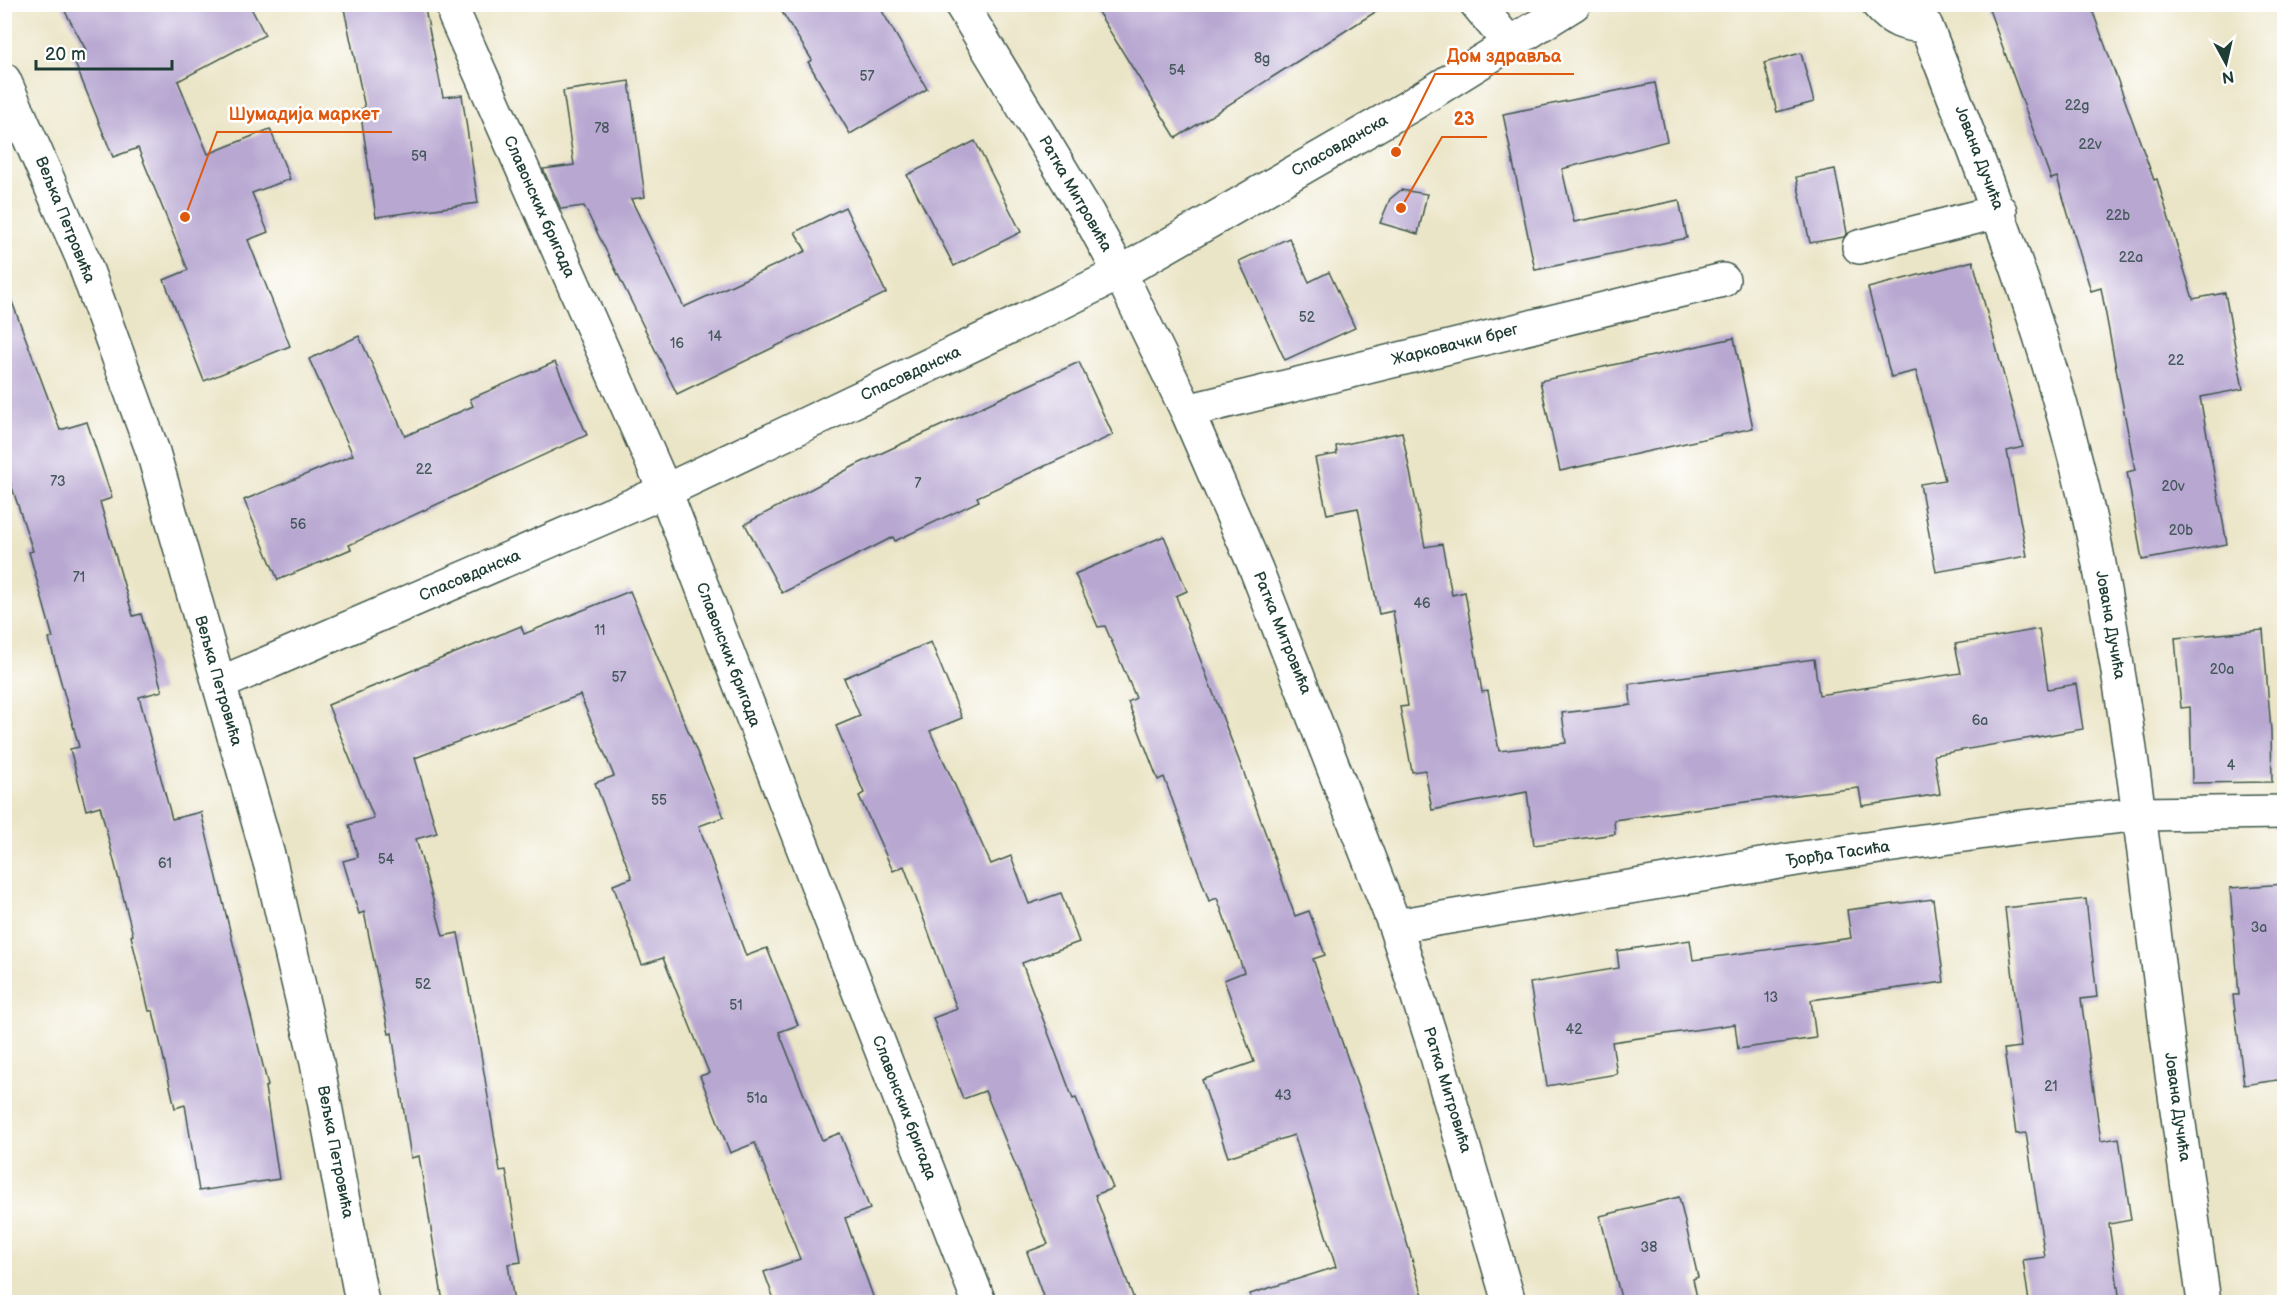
<svg xmlns="http://www.w3.org/2000/svg" width="2289" height="1307" viewBox="0 0 2289 1307" font-family="'Balsamiq Sans',sans-serif">
  <style>
    .building { fill: #b8a7d1 }
    .lines { fill: none; stroke-linecap: round; stroke-linejoin: round }
    .minor-casing { stroke: #3e564a; stroke-width: 36 }
    .minor { stroke: #fff; stroke-width: 33 }
    .labels { text-anchor: middle; dominant-baseline: central; stroke-width: 5; stroke-linejoin: round; paint-order: stroke }
    .number-label { font-size: 14px; fill: #45585b }
    .street-label { font-size: 16px; fill: #1f3d34; stroke: #fff }
    .leader { fill: none; stroke: #de580e; stroke-width: 2 }
    .callout-dot { fill: #de580e; stroke: #fff; stroke-width: 2 }
    .callout-label { font-size: 18px; text-anchor: middle; font-weight: bold; fill: #de580e; stroke: #fff; stroke-width: 5; stroke-linejoin: round; paint-order: stroke }
  </style>
  <rect width="100%" height="100%" fill="#fff"/>
  <filter id="ink" filterUnits="userSpaceOnUse"><feTurbulence type="fractalNoise" baseFrequency=".0167" numOctaves="2"/><feDisplacementMap in="SourceGraphic" scale="12" xChannelSelector="R" yChannelSelector="G"/><feConvolveMatrix kernelMatrix="1 2 1 2 8 2 1 2 1" color-interpolation-filters="sRGB"/></filter>
  <filter id="wash" filterUnits="userSpaceOnUse"><feTurbulence type="fractalNoise" baseFrequency=".008" numOctaves="4" result="noise"/><feDisplacementMap in="SourceGraphic" scale="24" xChannelSelector="R" yChannelSelector="G"/><feGaussianBlur stdDeviation="1.35" result="paint"/><feColorMatrix in="noise" values="0 0 0 0 0 0 0 0 0 0 0 0 0 0 0 0 0 1.4 0 .05"/><feComposite in="paint" operator="in"/></filter>
  <g filter="url(#wash)">
    <rect width="100%" height="100%" fill="#ebe5c7"/>
    <g id="blocks">
      <g class="building">
        <path d="M 61,4 L 249,4 L 265,35 L 178,81 L 208,154 L 270,129 L 290,179 L 252,193 L 268,232 L 248,240 L 290,346 L 204,381 L 164,280 L 188,270 L 138,148 L 113,157 L 72,56 L 86,50 Z"/>
        <path d="M 343,4 L 424,4 L 443,97 L 462,95 L 478,203 L 376,217 L 360,109 L 365,108 Z"/>
        <path d="M 777,4 L 878,4 L 927,89 L 850,134 L 808,62 L 812,60 Z"/>
        <path d="M 1093,4 L 1388,4 L 1176,138 Z"/>
        <path d="M 1987,4 L 2090,4 L 2154,180 L 2157,179 L 2193,299 L 2225,293 L 2243,389 L 2200,397 L 2227,544 L 2142,560 L 2127,472 L 2135,470 L 2101,288 L 2091,291 L 2057,177 L 2051,179 Z"/>
        <path d="M 1801,53 L 1814,102 L 1777,112 L 1764,63 Z"/>
        <path d="M 629,81 L 645,197 L 631,199 L 684,307 L 806,251 L 795,232 L 845,207 L 886,293 L 677,394 L 584,206 L 561,209 L 543,169 L 574,165 L 563,91 Z"/>
        <path d="M 1655,83 L 1667,141 L 1562,169 L 1574,222 L 1679,200 L 1687,238 L 1535,270 L 1503,114 Z"/>
        <path d="M 975,141 L 1021,232 L 954,266 L 907,175 Z"/>
        <path d="M 1835,169 L 1847,233 L 1844,237 L 1810,243 L 1796,177 Z"/>
        <path d="M 1401,190 L 1427,194 L 1418,234 L 1380,223 L 1390,199 Z"/>
        <path d="M 1289,238 L 1309,282 L 1329,272 L 1355,328 L 1285,360 L 1239,261 Z"/>
        <path d="M 1973,261 L 2023,447 L 2007,451 L 2027,556 L 1936,572 L 1920,484 L 1945,480 L 1916,371 L 1891,377 L 1868,288 Z"/>
        <path d="M 8,291 L 60,430 L 87,422 L 112,498 L 100,502 L 133,616 L 141,614 L 162,691 L 139,697 L 172,819 L 201,812 L 268,1086 L 265,1087 L 279,1179 L 199,1191 L 185,1105 L 175,1108 L 153,1011 L 149,1011 L 131,936 L 133,935 L 100,806 L 86,810 L 70,749 L 79,747 L 49,639 L 53,638 L 29,552 L 33,551 L 4,463 L 4,292 Z"/>
        <path d="M 359,336 L 405,436 L 473,406 L 470,399 L 555,362 L 587,435 L 349,545 L 351,549 L 278,580 L 244,500 L 353,455 L 309,359 Z"/>
        <path d="M 1734,338 L 1753,428 L 1560,471 L 1540,381 Z"/>
        <path d="M 1079,362 L 1113,435 L 977,497 L 979,501 L 895,541 L 893,537 L 782,593 L 745,524 L 858,464 Z"/>
        <path d="M 1402,432 L 1425,547 L 1442,544 L 1452,595 L 1465,592 L 1482,692 L 1488,691 L 1499,751 L 1566,743 L 1562,713 L 1631,705 L 1629,684 L 1814,659 L 1819,695 L 1961,673 L 1955,644 L 2039,629 L 2048,689 L 2076,684 L 2083,729 L 1934,755 L 1940,794 L 1862,806 L 1859,788 L 1803,794 L 1614,820 L 1615,834 L 1534,845 L 1527,792 L 1432,810 L 1425,770 L 1412,772 L 1400,707 L 1408,706 L 1393,611 L 1379,614 L 1358,508 L 1327,514 L 1315,458 L 1337,454 L 1336,446 Z"/>
        <path d="M 1164,536 L 1187,591 L 1176,596 L 1245,776 L 1295,916 L 1309,911 L 1325,955 L 1313,959 L 1371,1125 L 1425,1302 L 1252,1302 L 1250,1294 L 1336,1267 L 1294,1135 L 1228,1157 L 1202,1080 L 1254,1062 L 1224,980 L 1244,972 L 1217,898 L 1209,901 L 1164,777 L 1158,780 L 1128,702 L 1136,698 L 1105,626 L 1098,627 L 1075,574 Z"/>
        <path d="M 630,591 L 724,817 L 699,826 L 746,956 L 767,948 L 798,1025 L 779,1032 L 822,1140 L 840,1133 L 870,1209 L 845,1218 L 875,1302 L 775,1302 L 764,1272 L 800,1259 L 755,1143 L 730,1153 L 700,1076 L 709,1073 L 663,958 L 642,965 L 613,885 L 632,878 L 595,783 L 614,776 L 580,695 L 415,758 L 437,833 L 416,839 L 443,936 L 458,933 L 479,1042 L 500,1171 L 506,1170 L 521,1262 L 508,1264 L 514,1302 L 443,1302 L 419,1156 L 411,1158 L 392,1033 L 389,1034 L 364,912 L 359,914 L 343,861 L 358,857 L 349,825 L 374,818 L 328,705 L 521,626 L 524,634 Z"/>
        <path d="M 2263,630 L 2271,731 L 2272,782 L 2192,783 L 2190,707 L 2181,708 L 2175,638 Z"/>
        <path d="M 931,642 L 962,718 L 930,731 L 991,864 L 1011,856 L 1029,904 L 1061,893 L 1079,942 L 1022,963 L 1073,1099 L 1076,1098 L 1113,1188 L 1095,1195 L 1135,1302 L 1045,1302 L 1027,1252 L 1048,1244 L 985,1091 L 963,1099 L 933,1018 L 957,1009 L 904,866 L 893,871 L 859,796 L 864,793 L 836,726 L 860,716 L 844,678 Z"/>
        <path d="M 2284,884 L 2284,1079 L 2244,1085 L 2233,995 L 2239,995 L 2230,888 Z"/>
        <path d="M 1933,899 L 1944,982 L 1811,1000 L 1816,1038 L 1738,1049 L 1735,1024 L 1612,1042 L 1617,1074 L 1547,1086 L 1530,983 L 1619,968 L 1617,951 L 1690,940 L 1693,960 L 1851,938 L 1847,910 Z"/>
        <path d="M 2086,899 L 2097,997 L 2081,999 L 2101,1141 L 2119,1138 L 2131,1220 L 2109,1224 L 2120,1302 L 2029,1302 L 2023,1260 L 2045,1257 L 2026,1133 L 2016,1134 L 2004,1049 L 2021,1047 L 2005,908 Z"/>
        <path d="M 1679,1197 L 1698,1277 L 1693,1279 L 1698,1302 L 1622,1302 L 1600,1216 Z"/>
      </g>
    </g>
  </g>
  <g filter="url(#ink)">
    <use href="#blocks" fill-opacity="0" stroke="#3e564a" stroke-width="1.5"/>
    <g class="lines">
      <defs>
        <g id="minor">
          <path d="M 961,4 L 1088,214 L 1120,273 L 1187,411 L 1256,569 L 1395,926 L 1436,1053 L 1509,1302"/>
          <path d="M 1477,4 L 1510,44"/>
          <path d="M 1878,4 C 1892,21 1905,25 1926,26 C 1993,194 2057,362 2094,539 C 2130,716 2149,895 2172,1074 C 2182,1150 2193,1226 2204,1302"/>
          <path d="M 455,16 L 665,491 L 979,1302"/>
          <path d="M 4,80 L 82,257 L 153,452 L 271,866 L 317,1063 L 362,1302"/>
          <path d="M 1859,247 L 2000,211"/>
          <path d="M 1187,411 L 1723,280"/>
          <path d="M 219,684 L 665,491 L 1066,300 L 1120,273 L 1408,107 L 1574,4"/>
          <path d="M 1395,926 L 1809,857 L 2014,828 L 2140,814 L 2284,812"/>
        </g>
      </defs>
      <use href="#minor" class="minor-casing"/>
      <use href="#minor" class="minor"/>
    </g>
  </g>
  <g class="labels">
    <g class="number-label">
      <text x="1262" y="58">8g</text>
      <text x="1177" y="70">54</text>
      <text x="867" y="76">57</text>
      <text x="2077" y="105">22g</text>
      <text x="602" y="128">78</text>
      <text x="2090" y="144">22v</text>
      <text x="419" y="156">59</text>
      <text x="2118" y="215">22b</text>
      <text x="2131" y="257">22a</text>
      <text x="1307" y="317">52</text>
      <text x="715" y="336">14</text>
      <text x="677" y="343">16</text>
      <text x="2176" y="360">22</text>
      <text x="424" y="469">22</text>
      <text x="58" y="481">73</text>
      <text x="918" y="483">7</text>
      <text x="2173" y="486">20v</text>
      <text x="298" y="524">56</text>
      <text x="2181" y="530">20b</text>
      <text x="79" y="577">71</text>
      <text x="1422" y="603">46</text>
      <text x="600" y="630">11</text>
      <text x="2222" y="669">20a</text>
      <text x="619" y="677">57</text>
      <text x="1980" y="720">6a</text>
      <text x="2231" y="765">4</text>
      <text x="659" y="800">55</text>
      <text x="386" y="859">54</text>
      <text x="165" y="863">61</text>
      <text x="2259" y="927">3a</text>
      <text x="423" y="984">52</text>
      <text x="1771" y="997">13</text>
      <text x="736" y="1005">51</text>
      <text x="1574" y="1029">42</text>
      <text x="2051" y="1086">21</text>
      <text x="1283" y="1095">43</text>
      <text x="757" y="1098">51a</text>
      <text x="1649" y="1247">38</text>
    </g>
    <g class="street-label">
      <text transform="translate(1340 146) rotate(-30)">Спасовданска</text>
      <text transform="translate(1979 158) rotate(69)">Јована Дучића</text>
      <text transform="translate(1075 194) rotate(60)">Ратка Митровића</text>
      <text transform="translate(539 207) rotate(66)">Славонских бригада</text>
      <text transform="translate(65 220) rotate(68)">Вељка Петровића</text>
      <text transform="translate(1455 345) rotate(-14)">Жарковачки брег</text>
      <text transform="translate(911 374) rotate(-25)">Спасовданска</text>
      <text transform="translate(470 576) rotate(-23)">Спасовданска</text>
      <text transform="translate(2110 625) rotate(80)">Јована Дучића</text>
      <text transform="translate(1282 633) rotate(68)">Ратка Митровића</text>
      <text transform="translate(728 655) rotate(69)">Славонских бригада</text>
      <text transform="translate(218 681) rotate(74)">Вељка Петровића</text>
      <text transform="translate(1838 854) rotate(-8)">Ђорђа Тасића</text>
      <text transform="translate(1447 1090) rotate(73)">Ратка Митровића</text>
      <text transform="translate(2177 1107) rotate(82)">Јована Дучића</text>
      <text transform="translate(904 1108) rotate(69)">Славонских бригада</text>
      <text transform="translate(335 1152) rotate(79)">Вељка Петровића</text>
    </g>
  </g>
  <path class="leader" d="M1396 152L1435 74H1574M185 217L217 132H392M1401 208L1442 137H1487"/>
  <g class="callout-dot">
    <circle cx="1396" cy="152" r="6"/>
    <circle cx="185" cy="217" r="6"/>
    <circle cx="1401" cy="208" r="6"/>
  </g>
  <g class="callout-label">
    <text x="1504" y="62">Дом здравља</text>
    <text x="304" y="120">Шумадија маркет</text>
    <text x="1464" y="125">23</text>
  </g>
  <rect width="2289" height="1307" fill="none" stroke="#fff" stroke-width="24"/>
  <g transform="translate(2226 63) rotate(172)" stroke="#ffffff" stroke-width="4.5" paint-order="stroke">
  <path d="M0-4.5L10 22L0 15L-10 22Z" fill="#1f3d34"/>
  <text y="-9" font-size="16" font-weight="bold" text-anchor="middle" fill="#1f3d34">N</text>
  </g>
  <path d="M36 60v9h136v-9" fill="none" stroke="#1f3d34" stroke-width="3"/>
  <text x="45" y="60" font-size="18" fill="#1f3d34" stroke="#ffffff" stroke-width="4.5" paint-order="stroke">20 m</text>
</svg>
